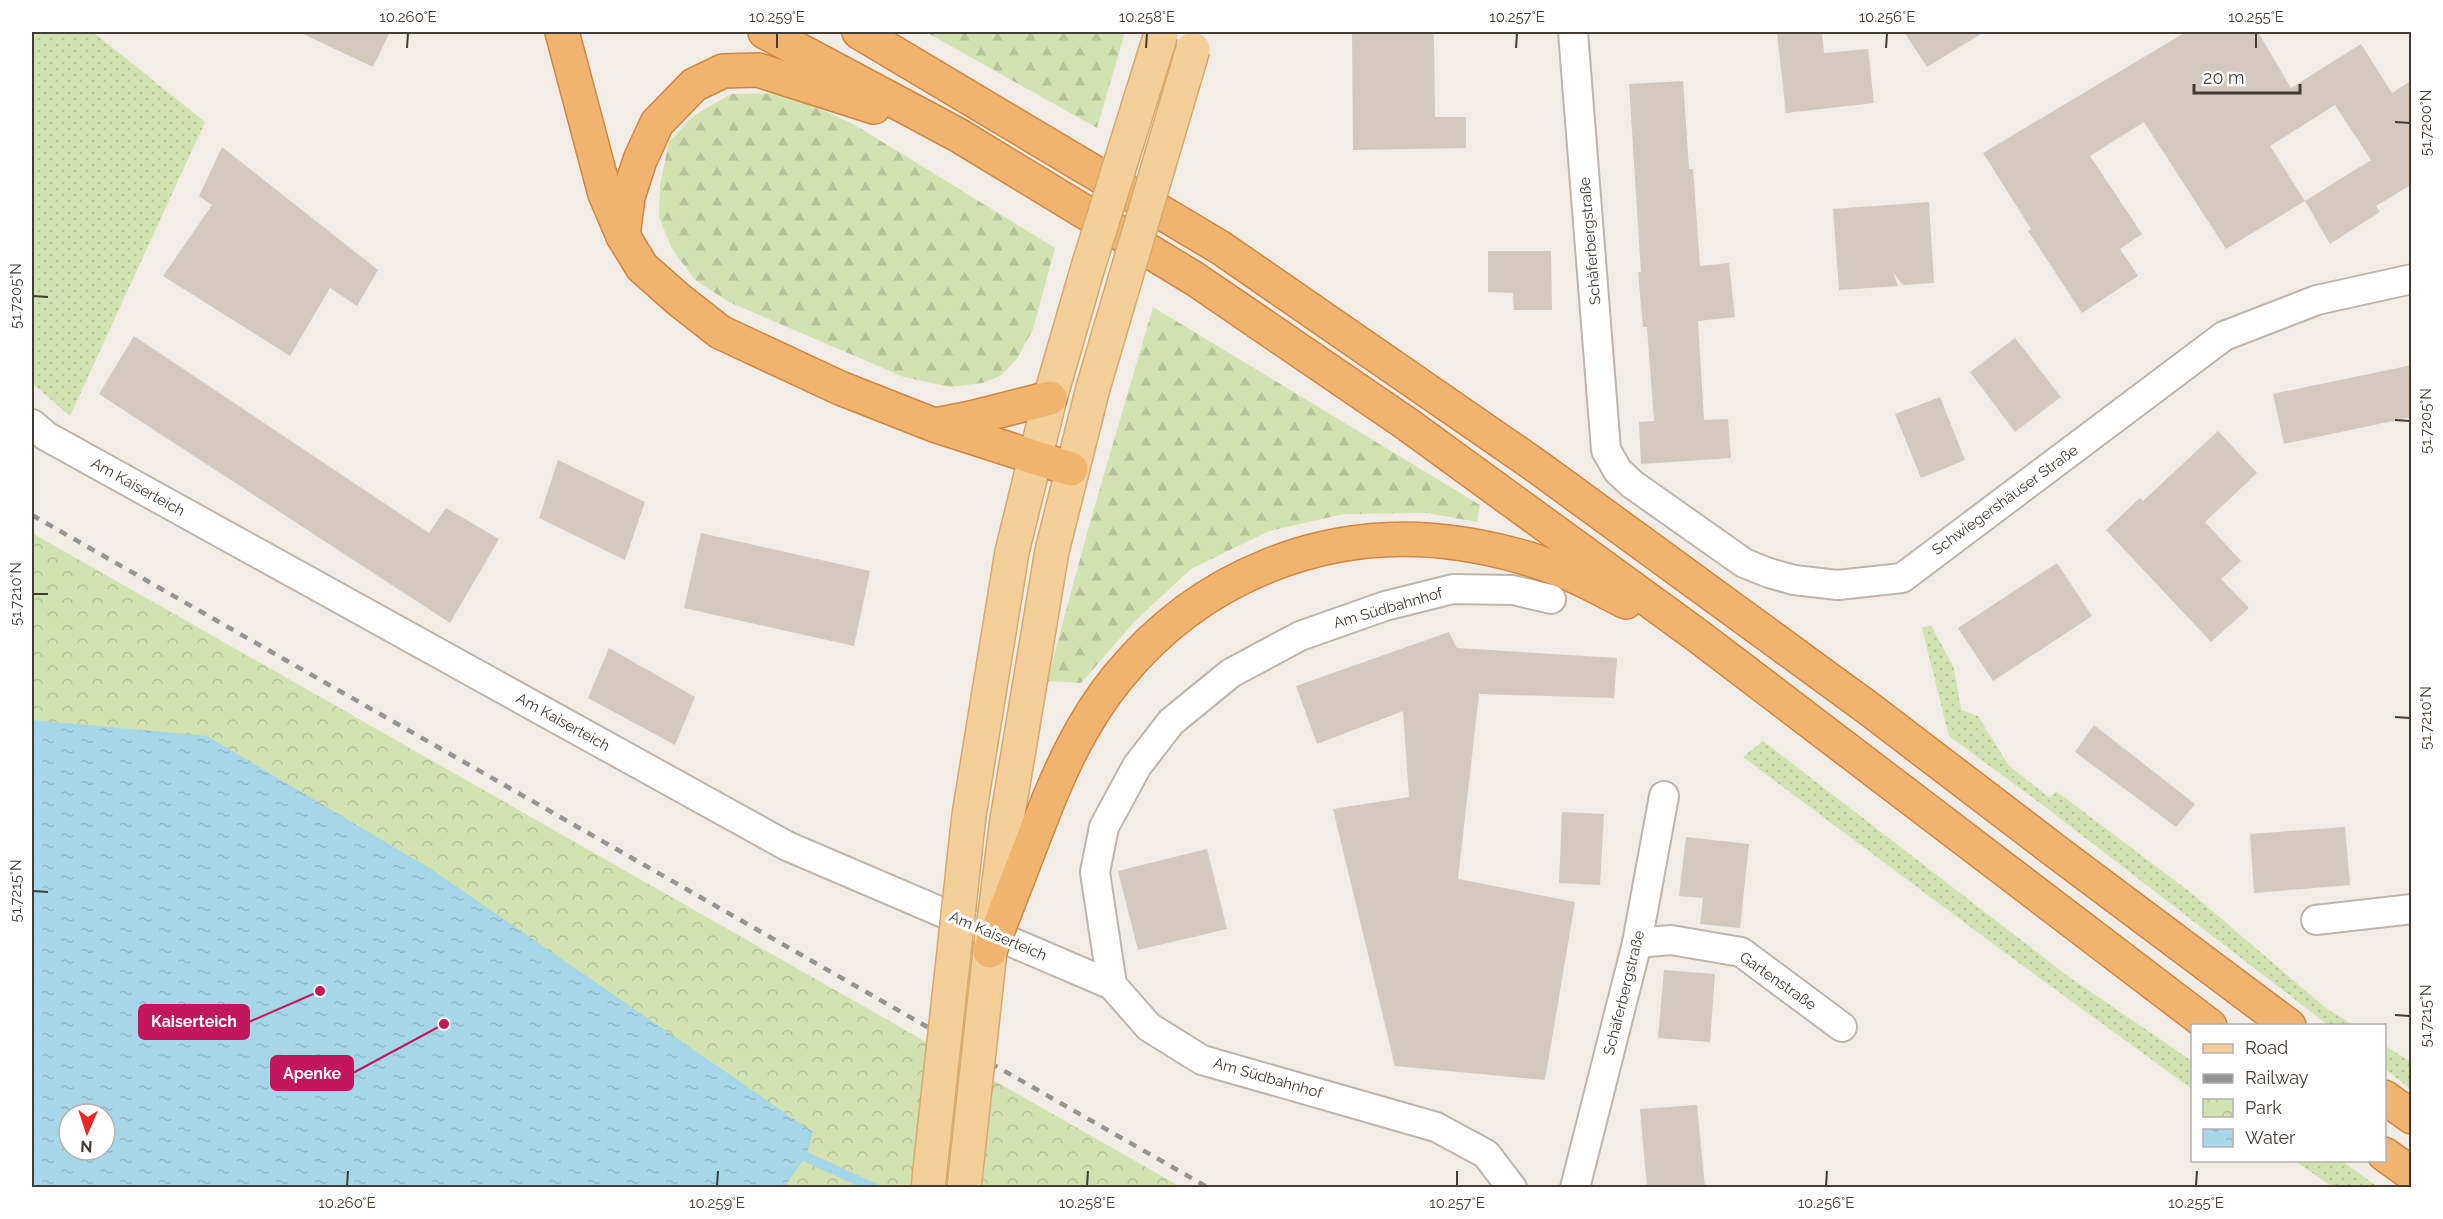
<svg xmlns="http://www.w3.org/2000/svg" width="2443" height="1219" viewBox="0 0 2443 1219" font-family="Raleway,sans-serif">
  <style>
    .grass { fill: url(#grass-dots) }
    .forest { fill: url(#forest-firs) }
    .park { fill: url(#park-crowns); fill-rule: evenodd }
    .water { fill: url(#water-ripples); fill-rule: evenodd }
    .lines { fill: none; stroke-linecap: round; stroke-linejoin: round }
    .stream { stroke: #a6d7e9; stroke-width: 10 }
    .building { fill: #d4c9bf; fill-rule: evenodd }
    .street-casing { stroke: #beb5ac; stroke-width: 32 }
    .primary-casing { stroke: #d8a96c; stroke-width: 36 }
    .highway-casing { stroke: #cf8741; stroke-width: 36 }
    .street { stroke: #fff; stroke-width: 28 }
    .primary { stroke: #f5cf9a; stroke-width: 33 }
    .highway { stroke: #f1b470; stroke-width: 33 }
    .rail { stroke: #949494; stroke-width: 4.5; stroke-dasharray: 8 8; stroke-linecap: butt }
    .primary-bridge-casing { stroke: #d8a96c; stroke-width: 36; stroke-linecap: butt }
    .highway-bridge-casing { stroke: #cf8741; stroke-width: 36; stroke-linecap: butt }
    .primary-bridge { stroke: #f5cf9a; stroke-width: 33 }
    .highway-bridge { stroke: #f1b470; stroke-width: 33 }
    .ticks { fill: none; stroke: #433c35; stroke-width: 2 }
    .labels { text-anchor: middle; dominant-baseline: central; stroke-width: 6; stroke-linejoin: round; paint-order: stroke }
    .street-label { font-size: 15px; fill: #433c35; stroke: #fff }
    .leader { fill: none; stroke: #c2185b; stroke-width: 2 }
    .callout-dot { fill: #c2185b; stroke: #fff; stroke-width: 2 }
    .callout { fill: #c2185b; stroke: #c2185b; stroke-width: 2 }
    .callout-label { font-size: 16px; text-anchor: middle; font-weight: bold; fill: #fff }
    .neatline { fill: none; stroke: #433c35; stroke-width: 2 }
    .ticks-label { font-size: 15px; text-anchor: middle; fill: #433c35 }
  </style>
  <defs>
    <pattern id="grass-dots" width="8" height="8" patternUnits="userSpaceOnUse" patternTransform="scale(1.5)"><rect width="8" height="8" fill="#d3e2b1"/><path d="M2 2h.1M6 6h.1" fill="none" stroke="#b6c399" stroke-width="1.8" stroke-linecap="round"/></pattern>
    <pattern id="forest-firs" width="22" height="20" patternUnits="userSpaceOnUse" patternTransform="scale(1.5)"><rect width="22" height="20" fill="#d3e2b1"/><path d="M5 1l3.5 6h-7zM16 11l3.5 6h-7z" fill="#b6c399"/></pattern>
    <pattern id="park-crowns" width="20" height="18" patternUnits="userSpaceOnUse" patternTransform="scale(1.5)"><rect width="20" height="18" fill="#d3e2b1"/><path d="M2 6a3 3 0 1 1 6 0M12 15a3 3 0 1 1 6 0" fill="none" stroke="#b6c399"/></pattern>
    <pattern id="water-ripples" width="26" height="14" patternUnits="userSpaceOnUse" patternTransform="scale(1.5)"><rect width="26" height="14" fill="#a6d7e9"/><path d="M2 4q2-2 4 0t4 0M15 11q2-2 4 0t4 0" fill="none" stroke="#90b9c8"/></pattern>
  </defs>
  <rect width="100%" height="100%" fill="#f1ece5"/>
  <g class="grass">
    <path d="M 32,32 L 93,32 L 205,122 L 70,416 L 32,383 Z"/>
    <path d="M 1931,625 L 1954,668 L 1961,710 L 1978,716 L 2009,766 L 2050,798 L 2056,791 L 2190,892 L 2327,1009 L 2354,1025 L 2328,1025 L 2044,806 L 1949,736 L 1922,628 Z"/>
    <path d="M 1763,741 L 2069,977 L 2192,1061 L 2192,1089 L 2004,952 L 1743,757 Z"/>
    <path d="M 2384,1045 L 2411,1062 L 2411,1089 L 2385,1069 Z"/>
    <path d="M 2295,1161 L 2342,1161 L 2378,1187 L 2333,1187 Z"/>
  </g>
  <g class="forest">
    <path d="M 926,32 L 1125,32 L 1097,128 Z"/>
    <path d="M 786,93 L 855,125 L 1055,248 L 1033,329 L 1017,359 L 1000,376 L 982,383 L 950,387 L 904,377 L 729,302 L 695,280 L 672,249 L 659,217 L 660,185 L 669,142 L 693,116 L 731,94 Z"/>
    <path d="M 1153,307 L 1480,505 L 1477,522 L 1427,513 L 1344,514 L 1269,531 L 1191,569 L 1135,621 L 1081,683 L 1047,681 L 1089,526 Z"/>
  </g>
  <path class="park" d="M 32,533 L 1181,1187 L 32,1187 ZM 69,1114 L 105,1114 L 105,1150 L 69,1150 Z"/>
  <path class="water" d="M 32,720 L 207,736 L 431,869 L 813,1132 L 806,1156 L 784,1188 L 32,1187 ZM 69,1114 L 105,1114 L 105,1150 L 69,1150 Z"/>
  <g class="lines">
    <path class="stream" d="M 793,1151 L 874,1188"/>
  </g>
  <g class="building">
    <path d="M 299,32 L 390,32 L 373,67 Z"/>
    <path d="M 1352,32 L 1434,32 L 1435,117 L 1466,117 L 1466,148 L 1353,150 Z"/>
    <path d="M 1798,32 L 1822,32 L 1824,53 L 1868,49 L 1874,103 L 1786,113 L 1777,34 Z"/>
    <path d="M 1904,32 L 1984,32 L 1927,67 Z"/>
    <path d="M 2186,32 L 2258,32 L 2291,88 L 2361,44 L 2392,93 L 2412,80 L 2412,184 L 2376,206 L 2380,212 L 2330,244 L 2305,201 L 2226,249 L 2144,122 L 2090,156 L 2142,234 L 2120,249 L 2138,276 L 2082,313 L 2028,231 L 2031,229 L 1983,153 ZM 2335,105 L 2371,160 L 2305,201 L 2270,146 Z"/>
    <path d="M 1683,81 L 1689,169 L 1693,169 L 1700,266 L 1729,263 L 1735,317 L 1698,321 L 1704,420 L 1728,419 L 1731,458 L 1641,464 L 1639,422 L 1654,421 L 1647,327 L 1643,327 L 1638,272 L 1641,272 L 1629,84 Z"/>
    <path d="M 222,147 L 378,270 L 357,306 L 330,288 L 290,356 L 163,276 L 212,205 L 199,196 Z"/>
    <path d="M 1929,202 L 1934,283 L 1903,285 L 1893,272 L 1898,286 L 1839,290 L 1833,209 Z"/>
    <path d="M 1488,251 L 1551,251 L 1552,310 L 1514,310 L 1513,293 L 1488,292 Z"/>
    <path d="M 134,336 L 429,533 L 446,508 L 499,539 L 450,623 L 99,394 Z"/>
    <path d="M 2015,338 L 2061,397 L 2015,432 L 1970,372 Z"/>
    <path d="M 2412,365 L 2412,417 L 2284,444 L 2273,394 Z"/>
    <path d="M 1940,397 L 1965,460 L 1921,478 L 1895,414 Z"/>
    <path d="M 2218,431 L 2257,473 L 2205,522 L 2241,561 L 2221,579 L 2249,608 L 2211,642 L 2106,530 L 2140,498 L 2143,501 Z"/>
    <path d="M 558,460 L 645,502 L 625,560 L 539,518 Z"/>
    <path d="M 701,533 L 870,571 L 854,646 L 684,608 Z"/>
    <path d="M 2057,563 L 2092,616 L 1993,681 L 1958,628 Z"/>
    <path d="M 1449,632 L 1457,648 L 1617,658 L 1614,698 L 1479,694 L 1458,879 L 1575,902 L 1545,1080 L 1395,1066 L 1333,809 L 1409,797 L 1403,711 L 1317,744 L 1296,686 Z"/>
    <path d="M 609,648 L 695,697 L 675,745 L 588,698 Z"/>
    <path d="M 2094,725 L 2195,804 L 2176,827 L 2075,752 Z"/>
    <path d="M 1562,812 L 1604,814 L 1600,885 L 1559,883 Z"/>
    <path d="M 2345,827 L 2350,885 L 2254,893 L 2250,834 Z"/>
    <path d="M 1686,837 L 1749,844 L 1740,928 L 1700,924 L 1703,898 L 1679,896 Z"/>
    <path d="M 1207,849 L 1227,929 L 1138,950 L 1118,871 Z"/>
    <path d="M 1664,970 L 1715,974 L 1710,1042 L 1658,1038 Z"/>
    <path d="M 1697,1105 L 1705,1188 L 1647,1188 L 1640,1109 Z"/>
  </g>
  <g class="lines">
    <defs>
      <g id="street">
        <path d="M 1573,32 L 1606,450 L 1618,471 L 1632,484 L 1744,563 L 1769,573 L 1794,580 L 1838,585 L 1902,578 L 2224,336 L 2317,300 L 2412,279"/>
        <path d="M 32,424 L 46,436 L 787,846 L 1112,985"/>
        <path d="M 2316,920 L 2412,909"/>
        <path d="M 1637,943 L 1671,940 L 1741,952 L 1842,1027"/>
        <path d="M 1512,1188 L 1486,1154 L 1436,1127 L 1202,1060 L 1149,1027 L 1112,985 L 1095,872 L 1104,827 L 1137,766 L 1171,722 L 1231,673 L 1300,636 L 1385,606 L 1453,589 L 1513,590 L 1551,599"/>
        <path d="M 1575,1188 L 1637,943 L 1664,796"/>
      </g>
      <g id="primary">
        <path d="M 969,815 L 1012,552 L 1050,398 L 1088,267"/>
        <path d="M 1007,820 L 1052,551 L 1093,388"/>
      </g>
      <g id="highway">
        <path d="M 562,32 L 605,194 L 623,236 L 642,267 L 678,299 L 720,332 L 840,388 L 934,425 L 1071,469"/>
        <path d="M 765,32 L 958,135 L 1195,279 L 1407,424 L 1698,636 L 2210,1026"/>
        <path d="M 859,32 L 1221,248 L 1535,465 L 1868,708 L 2058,853 L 2289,1026"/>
        <path d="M 623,236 L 628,197 L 640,160 L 657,123 L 694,85 L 723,71 L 758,70 L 874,107"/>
        <path d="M 936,425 L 971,418 L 1050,398"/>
        <path d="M 1039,824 C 1059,772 1082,721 1118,677 C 1200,576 1326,525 1456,543 C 1486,547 1524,556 1552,567 C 1578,576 1602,590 1626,602"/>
        <path d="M 2384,1097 L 2412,1117"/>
        <path d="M 2384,1154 L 2412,1174"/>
      </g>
    </defs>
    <use href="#street" class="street-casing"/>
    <use href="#primary" class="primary-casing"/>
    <use href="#highway" class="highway-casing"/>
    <use href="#street" class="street"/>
    <use href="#primary" class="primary"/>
    <use href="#highway" class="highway"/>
    <path class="rail" d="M 32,515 L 1209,1188"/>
    <defs>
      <g id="primary-bridge">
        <path d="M 1088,267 L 1161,34"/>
        <path d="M 1093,388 L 1193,49"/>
        <path d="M 928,1188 L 969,815"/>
        <path d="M 964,1188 L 990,951 L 1007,820"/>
      </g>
      <path id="highway-bridge" d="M 990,951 L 1039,824"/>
    </defs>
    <use href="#primary-bridge" class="primary-bridge-casing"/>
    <use href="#highway-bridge" class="highway-bridge-casing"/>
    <use href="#primary-bridge" class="primary-bridge"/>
    <use href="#highway-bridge" class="highway-bridge"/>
  </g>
  <path class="ticks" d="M 407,48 L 408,33M 777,48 L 777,33M 1146,48 L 1147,33M 1516,48 L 1517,33M 1886,48 L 1887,33M 2256,48 L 2256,33M 2395,122 L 2410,123M 33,296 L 48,297M 2395,420 L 2410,421M 33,594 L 48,594M 2395,717 L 2410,718M 33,891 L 48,892M 2395,1015 L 2410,1016M 347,1186 L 348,1171M 717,1186 L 718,1171M 1087,1186 L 1088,1171M 1457,1186 L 1457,1171M 1826,1186 L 1827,1171M 2196,1186 L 2197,1171"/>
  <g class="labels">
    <g class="street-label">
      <text transform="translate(1590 241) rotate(-95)">Schäferbergstraße</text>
      <text transform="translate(138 487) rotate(29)">Am Kaiserteich</text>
      <text transform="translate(2005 500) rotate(-36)">Schwiegershäuser Straße</text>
      <text transform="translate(1388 608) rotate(-16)">Am Südbahnhof</text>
      <text transform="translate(563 722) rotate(29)">Am Kaiserteich</text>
      <text transform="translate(998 936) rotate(23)">Am Kaiserteich</text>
      <text transform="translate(1778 981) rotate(35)">Gartenstraße</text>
      <text transform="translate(1624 993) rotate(-76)">Schäferbergstraße</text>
      <text transform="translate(1268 1078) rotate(16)">Am Südbahnhof</text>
    </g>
  </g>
  <path class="leader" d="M320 991L249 1022M444 1024L353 1073"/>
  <g class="callout-dot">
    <circle cx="320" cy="991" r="6"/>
    <circle cx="444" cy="1024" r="6"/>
  </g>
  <g class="callout">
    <rect x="139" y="1005" width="110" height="34" rx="6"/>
    <rect x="271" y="1056" width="82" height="34" rx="6"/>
  </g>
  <g class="callout-label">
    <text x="194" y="1027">Kaiserteich</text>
    <text x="312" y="1079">Apenke</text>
  </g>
  <rect width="2443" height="1219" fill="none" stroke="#ffffff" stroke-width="66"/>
  <rect x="2191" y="1024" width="195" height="138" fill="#ffffff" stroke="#b4b1ae" stroke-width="1.5"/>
  <rect x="2203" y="1044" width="30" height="9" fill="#f5cf9a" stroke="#b4b1ae" stroke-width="1.5"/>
  <text x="2245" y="1054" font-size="18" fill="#433c35">Road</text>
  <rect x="2203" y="1074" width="30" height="9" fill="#949494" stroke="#b4b1ae" stroke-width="1.5"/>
  <text x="2245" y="1084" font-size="18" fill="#433c35">Railway</text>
  <rect x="2203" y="1099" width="30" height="18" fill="url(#park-crowns)" stroke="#b4b1ae" stroke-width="1.5"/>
  <text x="2245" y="1114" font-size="18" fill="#433c35">Park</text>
  <rect x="2203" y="1129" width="30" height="18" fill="url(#water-ripples)" stroke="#b4b1ae" stroke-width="1.5"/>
  <text x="2245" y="1144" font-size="18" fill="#433c35">Water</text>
  <g transform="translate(87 1132) rotate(183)"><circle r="28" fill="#ffffff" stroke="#b4b1ae" stroke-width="1.5"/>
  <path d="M0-4.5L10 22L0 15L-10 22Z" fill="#e72927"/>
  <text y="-9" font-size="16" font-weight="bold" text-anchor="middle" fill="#433c35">N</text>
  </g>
  <path d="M2194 84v9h106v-9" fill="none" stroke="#433c35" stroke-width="3"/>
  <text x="2203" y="84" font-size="18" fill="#433c35" stroke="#ffffff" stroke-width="4.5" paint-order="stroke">20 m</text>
  <rect x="33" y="33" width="2377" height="1153" class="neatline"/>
  <g class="ticks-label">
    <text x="408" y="22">10.260°E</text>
    <text x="777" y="22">10.259°E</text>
    <text x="1147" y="22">10.258°E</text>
    <text x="1517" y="22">10.257°E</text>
    <text x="1887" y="22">10.256°E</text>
    <text x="2256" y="22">10.255°E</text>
    <text transform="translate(2426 123) rotate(-90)" y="5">51.7200°N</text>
    <text transform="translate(16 296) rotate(-90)" y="5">51.7205°N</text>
    <text transform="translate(2426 421) rotate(-90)" y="5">51.7205°N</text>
    <text transform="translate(16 594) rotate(-90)" y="5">51.7210°N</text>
    <text transform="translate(2426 718) rotate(-90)" y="5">51.7210°N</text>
    <text transform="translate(16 891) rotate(-90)" y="5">51.7215°N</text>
    <text transform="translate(2426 1016) rotate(-90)" y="5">51.7215°N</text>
    <text x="347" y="1208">10.260°E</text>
    <text x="717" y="1208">10.259°E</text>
    <text x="1087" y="1208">10.258°E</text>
    <text x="1457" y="1208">10.257°E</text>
    <text x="1826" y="1208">10.256°E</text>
    <text x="2196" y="1208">10.255°E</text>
  </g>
</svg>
